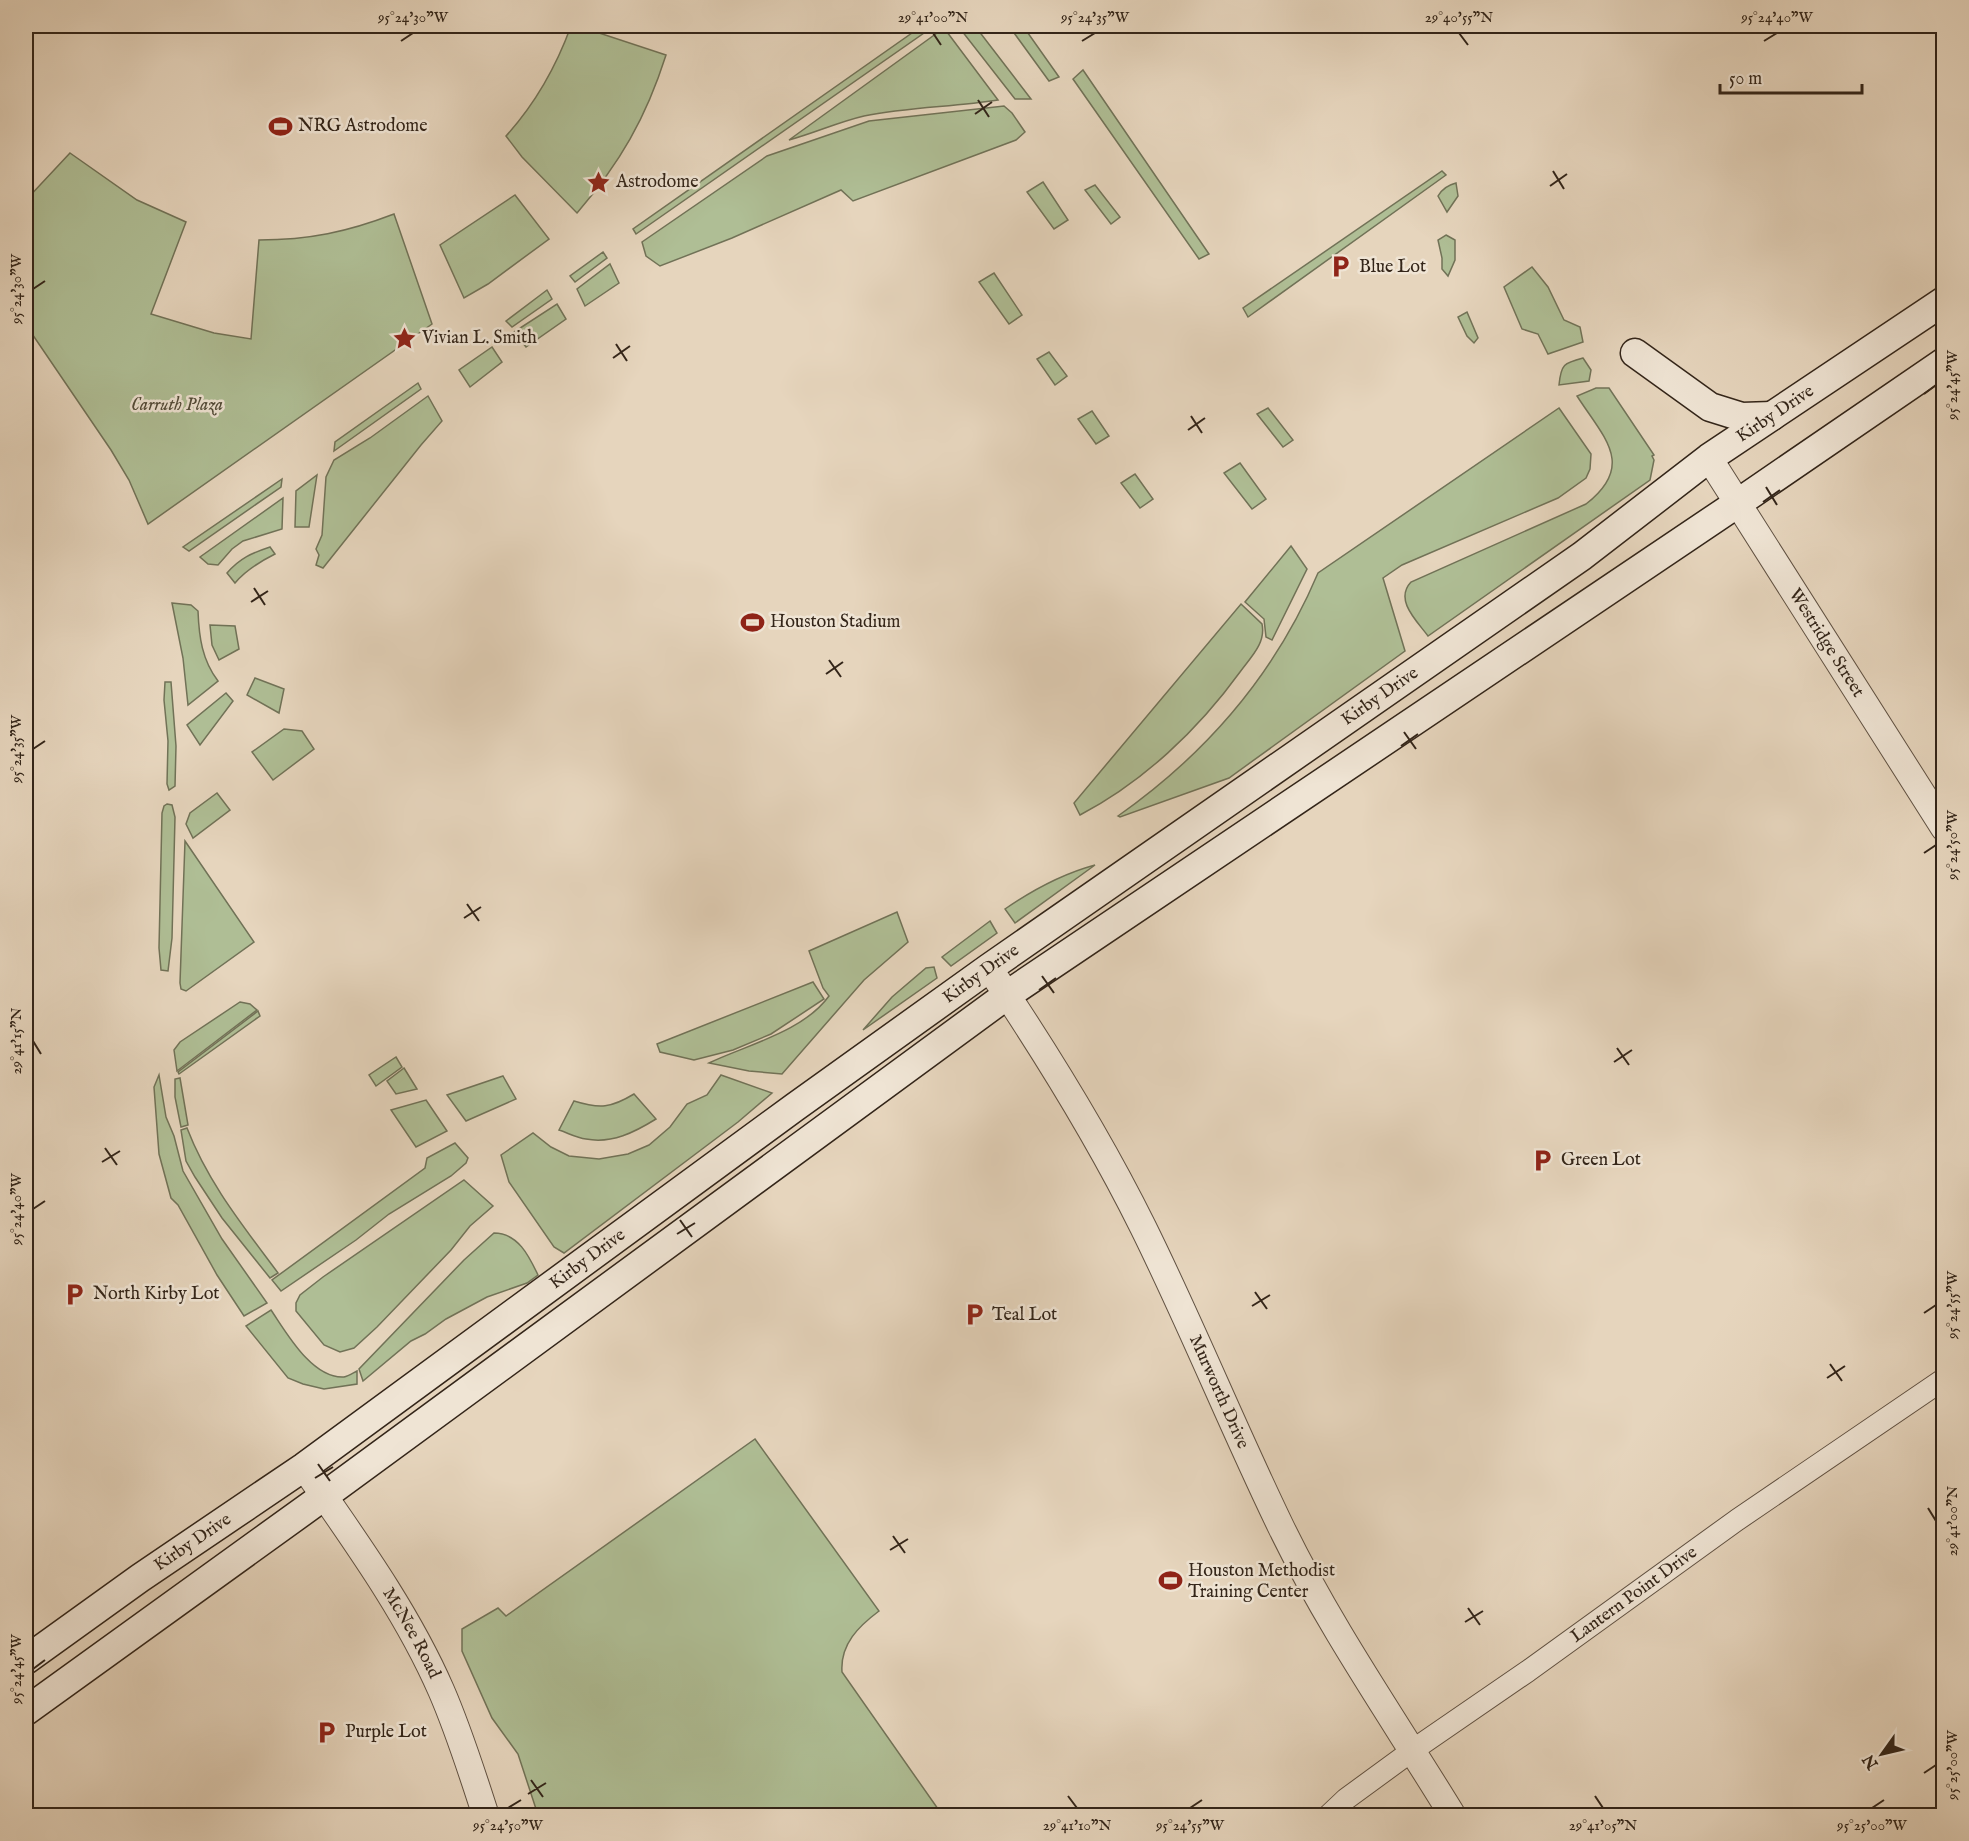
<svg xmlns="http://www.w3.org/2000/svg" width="1969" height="1841" viewBox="0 0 1969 1841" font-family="'IM FELL English',serif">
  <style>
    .green { fill: #afbe95; stroke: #717257; stroke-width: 1.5 }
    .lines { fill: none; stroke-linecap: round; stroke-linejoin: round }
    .minor-casing { stroke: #605142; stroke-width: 23 }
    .tertiary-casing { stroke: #605142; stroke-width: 28 }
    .secondary-casing { stroke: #332519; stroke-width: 31 }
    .minor { stroke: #efe4d4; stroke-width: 21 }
    .tertiary { stroke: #efe4d4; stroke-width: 26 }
    .secondary { stroke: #efe4d4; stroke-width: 28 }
    .ticks { fill: none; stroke: #332519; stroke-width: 2 }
    .labels { text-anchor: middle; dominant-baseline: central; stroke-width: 5; stroke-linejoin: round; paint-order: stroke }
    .poi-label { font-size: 18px; fill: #332519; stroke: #efe4d4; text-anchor: start }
    .park-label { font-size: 18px; font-style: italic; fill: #524b38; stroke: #efe4d4 }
    .street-label { font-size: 18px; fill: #332519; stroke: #efe4d4 }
    .neatline { fill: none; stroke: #332519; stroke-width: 2 }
    .ticks-label { font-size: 15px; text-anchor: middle; fill: #332519 }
  </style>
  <rect width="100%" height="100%" fill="#e6d5bd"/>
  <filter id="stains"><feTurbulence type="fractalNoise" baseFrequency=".00333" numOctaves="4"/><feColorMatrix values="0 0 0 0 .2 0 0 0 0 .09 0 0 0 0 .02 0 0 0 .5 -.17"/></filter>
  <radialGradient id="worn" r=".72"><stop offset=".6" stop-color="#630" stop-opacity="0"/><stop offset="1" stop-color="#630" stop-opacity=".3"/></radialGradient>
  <g class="green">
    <path d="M 571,26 L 578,26 L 666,55 C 646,118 620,163 577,213 L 522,157 L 506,136 C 536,103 556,67 571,26 Z"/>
    <path d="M 922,26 L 934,26 L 636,234 L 633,229 Z"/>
    <path d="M 958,26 L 975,26 L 1031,99 L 1015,99 Z"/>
    <path d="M 1009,26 L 1023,26 L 1059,77 L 1049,81 Z"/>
    <path d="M 944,28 L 998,100 C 954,107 908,107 864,116 C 838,122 815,133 789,140 Z"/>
    <path d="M 1083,70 L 1209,254 L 1199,259 L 1073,79 Z"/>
    <path d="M 1004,106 L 1012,113 L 1025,132 L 1016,140 L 853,201 L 841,190 L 732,238 L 660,266 L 646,256 L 642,242 L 767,156 L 869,121 Z"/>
    <path d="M 70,153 L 137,200 L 186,222 L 151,314 L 214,333 L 251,339 L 259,240 C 309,240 347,232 394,214 L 432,324 L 148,524 L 129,480 L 111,450 L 26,325 L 26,200 Z"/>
    <path d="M 1442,171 L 1446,175 L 1248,317 L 1243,308 Z"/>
    <path d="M 1043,182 L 1068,220 L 1054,229 L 1027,192 Z"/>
    <path d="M 1456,183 L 1458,196 L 1447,212 L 1438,196 C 1442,189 1448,185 1456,183 Z"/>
    <path d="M 1095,185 L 1120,217 L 1111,224 L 1085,190 Z"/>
    <path d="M 515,195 L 549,239 L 488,284 L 464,298 L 440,245 Z"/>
    <path d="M 1446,235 L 1455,240 L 1455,260 L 1448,276 L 1442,269 L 1442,258 L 1438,240 Z"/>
    <path d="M 603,252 L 607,258 L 575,282 L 570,276 Z"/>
    <path d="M 610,264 L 619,283 L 585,306 L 577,289 Z"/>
    <path d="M 1532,267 L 1548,287 L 1564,320 L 1580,327 L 1583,342 L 1548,354 L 1538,334 L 1522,329 L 1504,287 Z"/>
    <path d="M 994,273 L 1022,315 L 1009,324 L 979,282 Z"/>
    <path d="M 547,290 L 552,299 L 512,327 L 506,321 Z"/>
    <path d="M 557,304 L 566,319 L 526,347 L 514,332 Z"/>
    <path d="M 1467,312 L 1478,338 L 1474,343 L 1467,336 L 1458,317 Z"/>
    <path d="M 492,347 L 502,362 L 470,387 L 459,370 Z"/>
    <path d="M 1049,352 L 1067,376 L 1055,385 L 1037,359 Z"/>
    <path d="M 1583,358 L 1591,370 L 1589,381 L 1559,385 C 1561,364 1564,363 1583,358 Z"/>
    <path d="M 418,383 L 421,389 L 334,451 L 335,442 Z"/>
    <path d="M 1596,388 L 1609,388 L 1654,455 L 1652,456 L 1654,460 L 1650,480 L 1428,636 C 1417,621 1394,600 1411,582 L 1586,504 C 1636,465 1604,438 1577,396 Z"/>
    <path d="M 428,396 L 442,421 L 421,445 L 323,568 L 316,565 L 319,555 L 316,549 L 322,535 L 326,477 L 334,460 L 370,438 Z"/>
    <path d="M 1268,408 L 1293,440 L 1283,447 L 1257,414 Z"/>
    <path d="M 1559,408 L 1591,454 L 1590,469 L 1586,478 L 1558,498 L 1402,565 L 1383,578 L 1405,651 L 1229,778 L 1120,817 L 1118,816 C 1206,754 1275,675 1318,573 Z"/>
    <path d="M 1092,411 L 1109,436 L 1096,444 L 1078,419 Z"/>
    <path d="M 1240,463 L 1266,499 L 1252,509 L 1224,473 Z"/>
    <path d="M 1135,474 L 1153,499 L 1140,508 L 1121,483 Z"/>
    <path d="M 317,475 L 309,527 L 295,527 L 296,491 Z"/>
    <path d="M 282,479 L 281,487 L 189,551 L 183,547 Z"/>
    <path d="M 283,498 L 282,529 L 243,541 L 232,549 L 218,565 L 208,564 L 200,557 Z"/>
    <path d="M 1291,546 L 1307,569 L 1272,640 L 1266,637 L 1264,619 L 1245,602 Z"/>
    <path d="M 270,547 L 275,554 C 259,562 246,570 235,583 L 227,573 C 240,558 252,553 270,547 Z"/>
    <path d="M 172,603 L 191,605 L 198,611 C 199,637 202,660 218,681 L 188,705 L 183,658 Z"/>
    <path d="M 1241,604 L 1262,624 C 1266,643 1251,657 1240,672 C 1198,730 1143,782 1080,815 L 1074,803 Z"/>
    <path d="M 210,625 L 235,626 L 239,649 L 219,660 L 212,645 Z"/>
    <path d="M 255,678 L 284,689 L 279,713 L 247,695 Z"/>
    <path d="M 165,682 L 171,682 L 176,746 L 175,786 L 169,790 L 167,784 L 168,741 L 164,700 Z"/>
    <path d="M 226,693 L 233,701 L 200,745 L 187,725 Z"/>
    <path d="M 284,729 L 302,731 L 314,749 L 273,780 L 252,752 Z"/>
    <path d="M 217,793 L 230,810 L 193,838 L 186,824 L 190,813 Z"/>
    <path d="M 167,804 L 172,805 L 175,817 L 172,938 L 168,971 L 161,970 L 159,948 L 162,813 L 164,806 Z"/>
    <path d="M 185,841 L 254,942 L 186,991 L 181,989 L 180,983 Z"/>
    <path d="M 1095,865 L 1015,923 L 1005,909 C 1034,889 1062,874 1095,865 Z"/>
    <path d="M 897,912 L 908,942 L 864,980 L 782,1074 L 749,1071 L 709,1063 C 746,1045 803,1032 829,996 L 823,988 L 809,951 Z"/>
    <path d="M 990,921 L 997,933 L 951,966 L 942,957 Z"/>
    <path d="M 934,967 L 937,978 L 863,1030 L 892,997 L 926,968 Z"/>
    <path d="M 813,982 L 824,999 L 771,1034 L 733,1050 L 694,1060 L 660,1052 L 657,1044 Z"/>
    <path d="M 240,1002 L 250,1004 L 257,1010 L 177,1071 L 174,1050 L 180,1042 Z"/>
    <path d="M 258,1011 L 260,1016 L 179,1074 L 178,1072 Z"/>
    <path d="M 396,1057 L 402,1067 L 376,1086 L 369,1075 Z"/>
    <path d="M 404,1068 L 417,1089 L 396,1094 L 387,1081 Z"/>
    <path d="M 159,1075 L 166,1117 L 174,1136 L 183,1171 L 222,1239 L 267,1303 L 244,1316 L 217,1275 L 178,1205 L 171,1198 L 159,1154 L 154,1087 Z"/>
    <path d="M 721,1075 L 772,1093 L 738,1122 L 564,1253 L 554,1247 L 509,1182 L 501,1155 L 533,1133 L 551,1147 L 569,1156 L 599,1159 L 628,1154 L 649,1145 L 670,1127 L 687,1104 L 707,1095 Z"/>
    <path d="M 503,1076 L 516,1099 L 466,1121 L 447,1095 Z"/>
    <path d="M 180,1078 L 188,1125 L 181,1127 L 175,1097 L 175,1079 Z"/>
    <path d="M 634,1094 L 656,1119 C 635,1132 612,1144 586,1139 C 577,1138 568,1133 559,1130 L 574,1101 C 600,1109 611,1108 634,1094 Z"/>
    <path d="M 426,1100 L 447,1131 L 416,1147 L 391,1110 Z"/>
    <path d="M 187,1128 C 208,1183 244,1227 278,1273 L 270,1278 L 222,1218 L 195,1177 L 186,1161 L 181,1130 Z"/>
    <path d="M 455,1143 L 468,1158 L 466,1163 L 451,1176 L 389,1214 L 356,1240 L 281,1291 L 272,1280 L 425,1168 L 427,1158 Z"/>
    <path d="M 464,1180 L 493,1206 L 470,1226 L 451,1250 L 377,1327 L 354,1348 L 340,1352 L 324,1345 L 296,1311 L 296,1303 L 300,1295 L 323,1277 Z"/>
    <path d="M 494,1233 C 518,1233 529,1256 538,1275 L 527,1283 L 487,1297 L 446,1319 L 425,1334 L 411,1341 L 363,1381 L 359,1369 L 464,1260 Z"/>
    <path d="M 271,1310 C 286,1332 312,1379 344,1377 C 348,1376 353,1373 357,1371 L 357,1384 L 324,1389 L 303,1384 L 288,1378 L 246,1326 Z"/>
    <path d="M 755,1439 L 879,1611 C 859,1626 840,1644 842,1672 L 938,1809 L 947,1815 L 538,1815 L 518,1754 L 492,1718 L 462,1651 L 462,1629 L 498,1608 L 506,1616 Z"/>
  </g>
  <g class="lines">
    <defs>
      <g id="minor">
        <path id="s1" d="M 1328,1816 L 1346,1799 L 1413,1750 L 1528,1671 L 1737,1520 L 1944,1379"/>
      </g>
      <g id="tertiary">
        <path id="s2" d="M 1709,458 L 1944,828"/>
        <path id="s3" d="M 989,968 C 1045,1051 1098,1136 1143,1227 C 1192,1326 1233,1428 1281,1527 C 1330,1628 1395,1721 1453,1816"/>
        <path id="s4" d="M 304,1467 C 353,1538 406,1610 441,1690 C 459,1731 472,1773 486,1816"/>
      </g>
      <g id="secondary">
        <path d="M 1635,353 L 1710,407 L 1742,417 L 1772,416"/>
        <path id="s5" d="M 26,1660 L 140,1578 L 304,1467 L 795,1107 L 989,968 L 1582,556 L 1709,458 L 1944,301"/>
        <path d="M 26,1711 L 324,1496 L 1007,995 L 1738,503 L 1944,362"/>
      </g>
    </defs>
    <use href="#minor" class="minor-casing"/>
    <use href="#tertiary" class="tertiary-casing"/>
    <use href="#secondary" class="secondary-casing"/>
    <use href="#minor" class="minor"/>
    <use href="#tertiary" class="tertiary"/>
    <use href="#secondary" class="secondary"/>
  </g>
  <path class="ticks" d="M 933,33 L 941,45M 1459,33 L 1468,45M 401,41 L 413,33M 1082,41 L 1095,33M 1764,41 L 1777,33M 978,100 L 989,117M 975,114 L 992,102M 1553,171 L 1564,189M 1550,186 L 1567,174M 33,289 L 45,281M 616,344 L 627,361M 613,358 L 630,346M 1924,394 L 1936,385M 1191,416 L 1202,433M 1188,430 L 1205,418M 1766,487 L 1777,505M 1763,502 L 1780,490M 254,588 L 265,605M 251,602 L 268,591M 829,660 L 841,677M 826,674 L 843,662M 1404,732 L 1416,749M 1401,746 L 1418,734M 33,749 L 45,741M 1924,853 L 1936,845M 467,904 L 479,921M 464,918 L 481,907M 1042,976 L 1054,993M 1039,990 L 1056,978M 33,1041 L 41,1054M 1617,1048 L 1629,1065M 1614,1062 L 1632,1050M 105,1148 L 117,1165M 102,1162 L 120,1151M 33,1209 L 45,1201M 680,1220 L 692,1237M 677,1234 L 695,1223M 1255,1292 L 1267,1309M 1252,1306 L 1270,1295M 1924,1313 L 1936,1305M 1830,1364 L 1842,1381M 1827,1378 L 1845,1366M 318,1464 L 330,1481M 315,1478 L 333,1467M 1928,1508 L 1936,1521M 893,1536 L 905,1553M 890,1550 L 908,1539M 1468,1608 L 1480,1625M 1465,1622 L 1483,1611M 33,1669 L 45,1660M 1924,1773 L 1936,1765M 531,1780 L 543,1797M 528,1794 L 546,1783M 1068,1796 L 1077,1808M 1595,1796 L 1603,1808M 508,1808 L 521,1800M 1190,1808 L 1202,1800M 1872,1808 L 1884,1800"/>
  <defs>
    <symbol id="stadium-bare" viewBox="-9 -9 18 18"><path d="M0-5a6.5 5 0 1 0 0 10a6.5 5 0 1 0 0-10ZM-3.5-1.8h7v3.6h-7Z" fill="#8f2418" stroke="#efe4d4" stroke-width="2.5" paint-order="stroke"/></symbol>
    <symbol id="sight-bare" viewBox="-9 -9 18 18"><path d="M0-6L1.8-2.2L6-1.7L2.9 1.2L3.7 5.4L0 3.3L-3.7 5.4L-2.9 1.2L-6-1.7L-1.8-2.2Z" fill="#8f2418" stroke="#efe4d4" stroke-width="2.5" paint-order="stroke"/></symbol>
    <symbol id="parking-bare" viewBox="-9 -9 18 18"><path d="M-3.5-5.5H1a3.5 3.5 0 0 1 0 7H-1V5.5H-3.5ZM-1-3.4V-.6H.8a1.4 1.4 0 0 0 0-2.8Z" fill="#8f2418" stroke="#efe4d4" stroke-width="2.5" paint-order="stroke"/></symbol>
  </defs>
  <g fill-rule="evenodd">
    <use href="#stadium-bare" x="264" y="110" width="33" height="33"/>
    <use href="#sight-bare" x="582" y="166" width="33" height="33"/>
    <use href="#parking-bare" x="1324" y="250" width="33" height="33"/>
    <use href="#sight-bare" x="388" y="322" width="33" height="33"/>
    <use href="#stadium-bare" x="736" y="606" width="33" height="33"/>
    <use href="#parking-bare" x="1526" y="1144" width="33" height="33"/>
    <use href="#parking-bare" x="58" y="1278" width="33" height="33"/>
    <use href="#parking-bare" x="958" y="1298" width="33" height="33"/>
    <use href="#stadium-bare" x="1154" y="1564" width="33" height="33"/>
    <use href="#parking-bare" x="310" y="1716" width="33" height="33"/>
  </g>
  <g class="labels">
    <g class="poi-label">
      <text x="298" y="126">NRG Astrodome</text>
      <text x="616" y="182">Astrodome</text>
      <text x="1359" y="267">Blue Lot</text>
      <text x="422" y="338">Vivian L. Smith</text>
      <text x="770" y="622">Houston Stadium</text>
      <text x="1561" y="1160">Green Lot</text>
      <text x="93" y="1294">North Kirby Lot</text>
      <text x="992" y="1315">Teal Lot</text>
      <text x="1188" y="1571">Houston Methodist<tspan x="1188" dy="21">Training Center</tspan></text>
      <text x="345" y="1732">Purple Lot</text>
    </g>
    <g class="park-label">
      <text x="177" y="405">Carruth Plaza</text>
    </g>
    <g class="street-label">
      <text stroke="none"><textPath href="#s5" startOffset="2148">Kirby Drive</textPath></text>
      <text stroke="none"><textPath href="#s2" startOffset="219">Westridge Street</textPath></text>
      <text stroke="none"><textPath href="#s5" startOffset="1662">Kirby Drive</textPath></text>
      <text stroke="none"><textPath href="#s5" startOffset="1176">Kirby Drive</textPath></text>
      <text stroke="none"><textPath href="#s5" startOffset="690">Kirby Drive</textPath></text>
      <text stroke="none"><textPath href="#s3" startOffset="483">Murworth Drive</textPath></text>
      <text stroke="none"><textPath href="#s5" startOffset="204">Kirby Drive</textPath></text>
      <text stroke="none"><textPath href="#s1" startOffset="378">Lantern Point Drive</textPath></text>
      <text stroke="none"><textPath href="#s4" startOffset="198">McNee Road</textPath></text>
    </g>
  </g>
  <rect width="1969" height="1841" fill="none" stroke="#e6d5bd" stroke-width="66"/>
  <g transform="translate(1882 1754) rotate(236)" stroke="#efe4d4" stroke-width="4.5" paint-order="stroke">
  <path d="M0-4.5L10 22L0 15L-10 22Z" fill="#332519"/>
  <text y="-9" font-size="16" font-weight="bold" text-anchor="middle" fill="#332519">N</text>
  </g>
  <path d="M1720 84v9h142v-9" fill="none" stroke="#332519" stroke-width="3"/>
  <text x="1729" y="84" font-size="18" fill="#332519" stroke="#efe4d4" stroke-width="4.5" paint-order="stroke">50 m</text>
  <rect x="33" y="33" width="1903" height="1775" class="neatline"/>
  <g class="ticks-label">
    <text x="413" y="22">95°24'30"W</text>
    <text x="933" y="22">29°41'00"N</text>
    <text x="1095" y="22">95°24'35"W</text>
    <text x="1459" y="22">29°40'55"N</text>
    <text x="1777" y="22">95°24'40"W</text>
    <text transform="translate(16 289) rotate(-90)" y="5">95°24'30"W</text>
    <text transform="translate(1952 385) rotate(-90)" y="5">95°24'45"W</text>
    <text transform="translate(16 749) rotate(-90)" y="5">95°24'35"W</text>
    <text transform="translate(1952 845) rotate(-90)" y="5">95°24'50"W</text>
    <text transform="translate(16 1041) rotate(-90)" y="5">29°41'15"N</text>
    <text transform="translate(16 1209) rotate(-90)" y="5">95°24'40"W</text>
    <text transform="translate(1952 1305) rotate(-90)" y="5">95°24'55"W</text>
    <text transform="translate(1952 1521) rotate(-90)" y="5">29°41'00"N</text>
    <text transform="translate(16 1669) rotate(-90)" y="5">95°24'45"W</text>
    <text transform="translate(1952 1765) rotate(-90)" y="5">95°25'00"W</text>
    <text x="508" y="1830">95°24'50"W</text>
    <text x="1077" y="1830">29°41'10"N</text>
    <text x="1190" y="1830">95°24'55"W</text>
    <text x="1603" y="1830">29°41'05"N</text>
    <text x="1872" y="1830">95°25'00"W</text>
  </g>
  <rect width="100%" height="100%" filter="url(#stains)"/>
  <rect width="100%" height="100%" fill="url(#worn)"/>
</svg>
